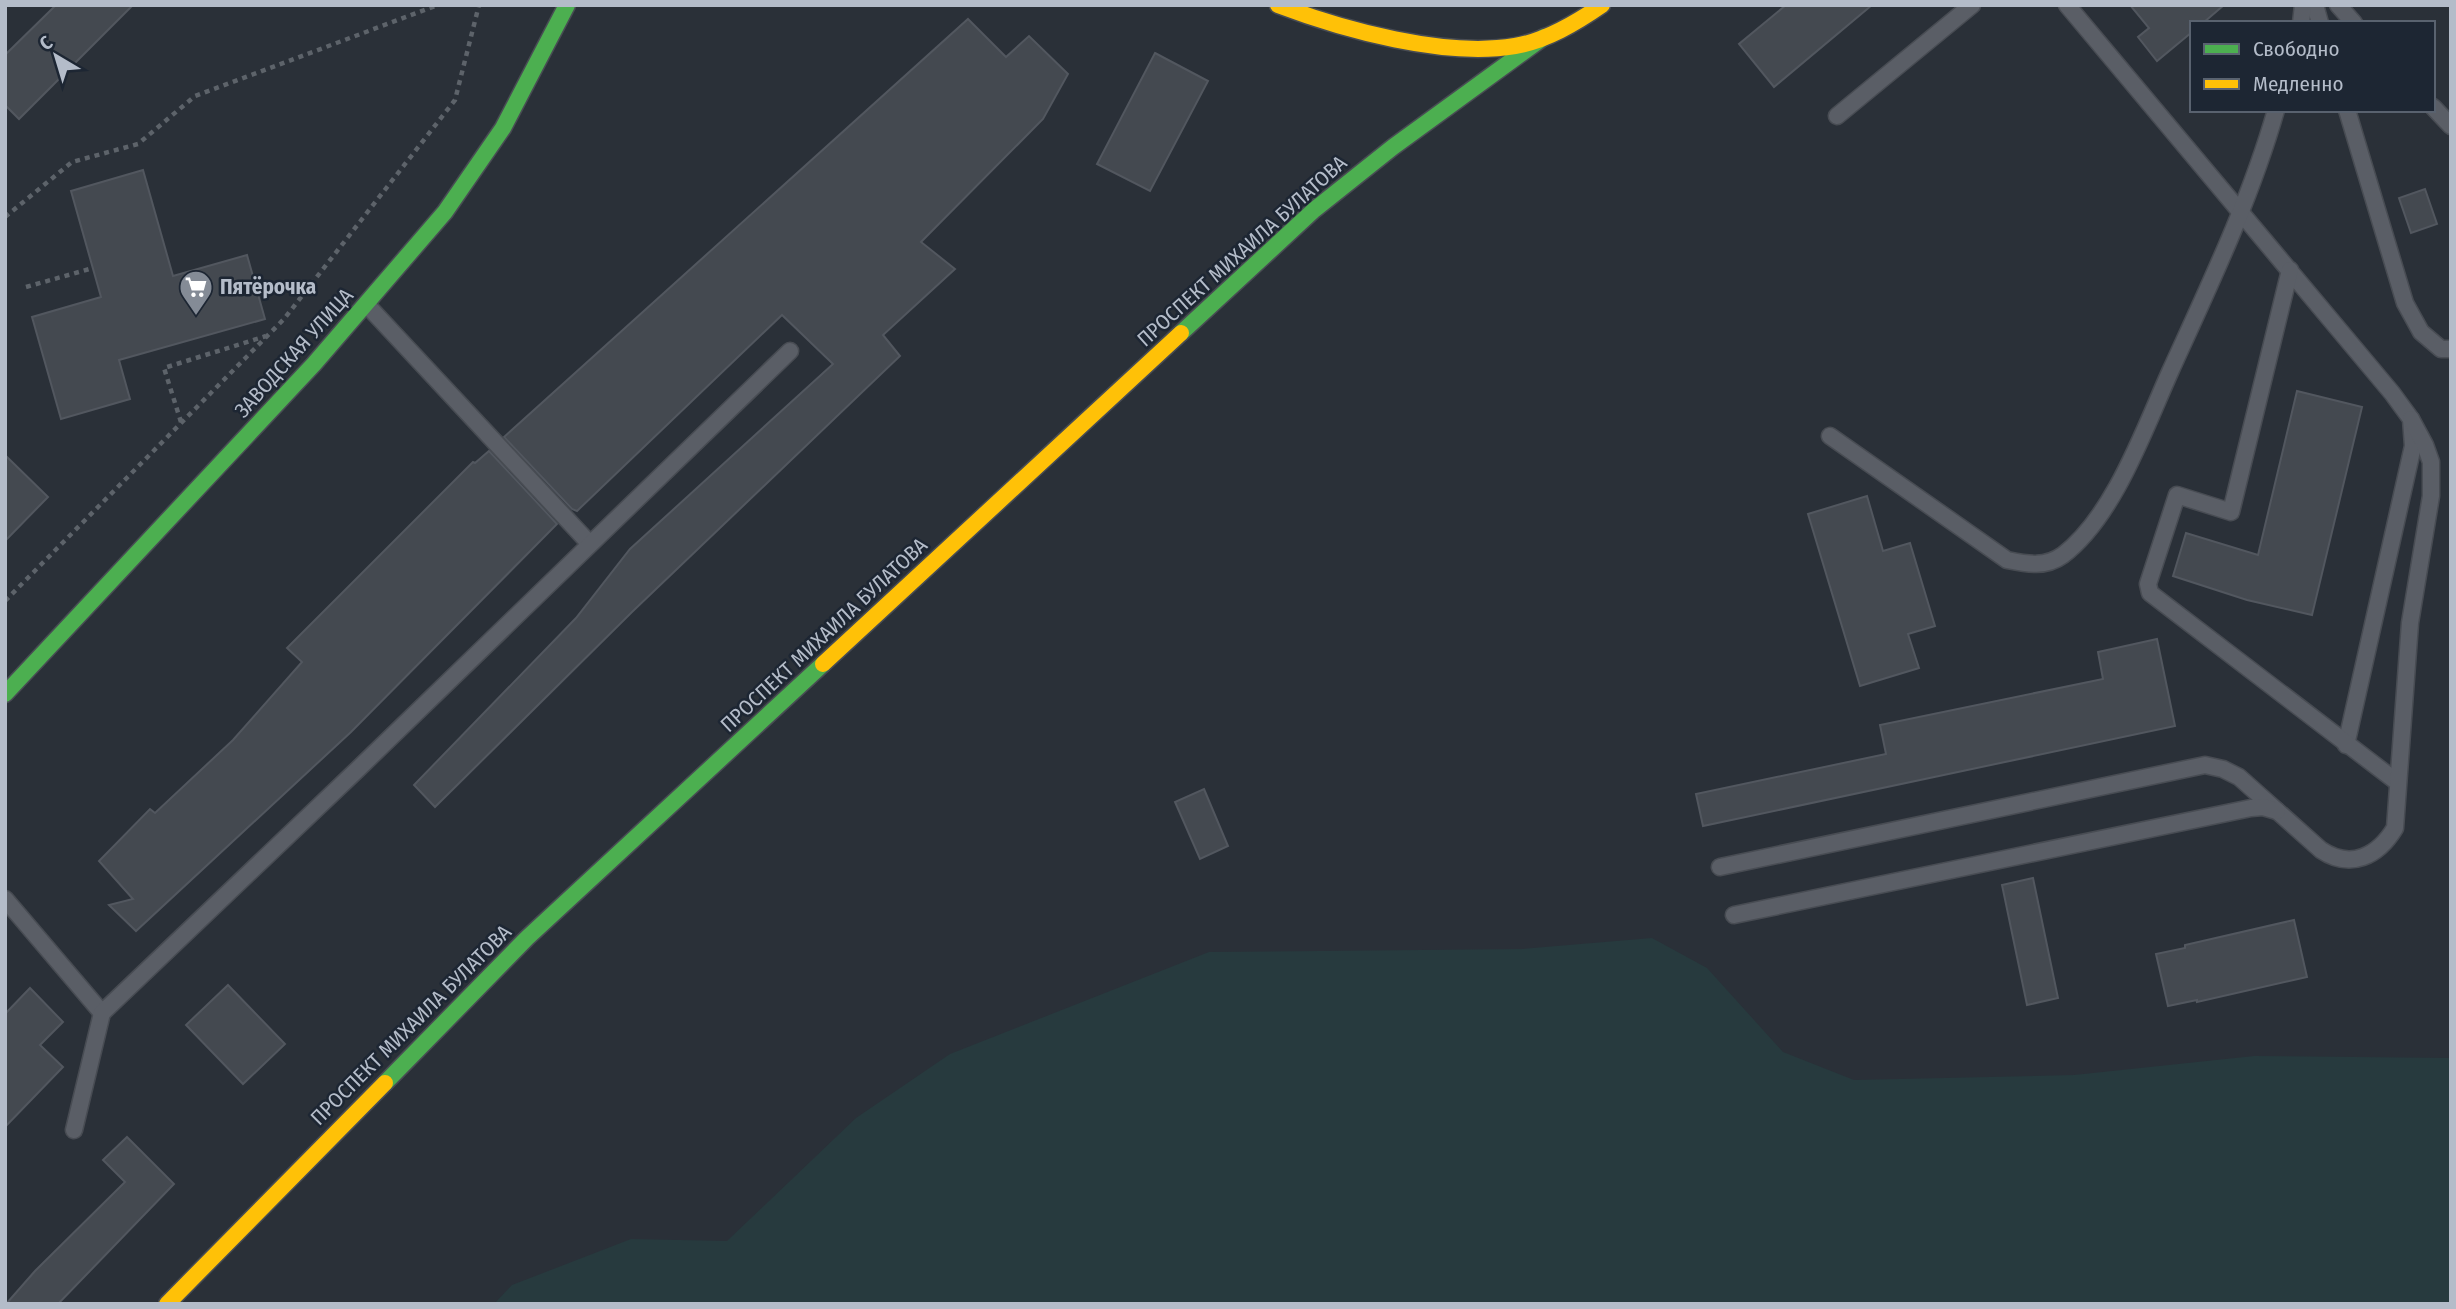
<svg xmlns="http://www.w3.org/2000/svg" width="2456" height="1309" viewBox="0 0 2456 1309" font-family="'Fira Sans Condensed',sans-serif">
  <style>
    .green { fill: #273a3e }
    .building { fill: #444950; stroke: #52575f; stroke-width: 2 }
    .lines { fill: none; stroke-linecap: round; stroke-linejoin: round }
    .lane-casing { stroke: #484c53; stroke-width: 19 }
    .fast-casing { stroke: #484c53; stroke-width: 19 }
    .slow-casing { stroke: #484c53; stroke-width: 19 }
    .path { stroke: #5d636a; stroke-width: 4.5; stroke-dasharray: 5 5; stroke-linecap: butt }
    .lane { stroke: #5a5e66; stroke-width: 16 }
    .fast { stroke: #4caf50; stroke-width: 16 }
    .slow { stroke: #ffc107; stroke-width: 16 }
    .labels { text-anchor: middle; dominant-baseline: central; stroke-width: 5; stroke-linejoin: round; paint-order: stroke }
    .street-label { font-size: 21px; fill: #b4bcc9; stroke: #1d2633 }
    .poi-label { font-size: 21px; font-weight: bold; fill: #b4bcc9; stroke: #1d2633; text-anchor: start }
  </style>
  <rect width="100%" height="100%" fill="#2a3038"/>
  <path class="green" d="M 1652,938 L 1707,968 L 1783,1052 L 1854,1080 L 2074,1075 L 2254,1056 L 2451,1058 L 2451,1304 L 494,1304 L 512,1285 L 631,1239 L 727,1241 L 856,1118 L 950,1054 L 1209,952 L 1522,949 Z"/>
  <g class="building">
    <path d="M 56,5 L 133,5 L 19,119 L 5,105 L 5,55 Z"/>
    <path d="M 1786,5 L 1872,5 L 1774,87 L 1739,44 Z"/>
    <path d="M 2130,5 L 2224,5 L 2203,23 L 2192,23 L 2192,32 L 2157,61 L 2138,37 L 2149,28 Z"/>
    <path d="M 968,19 L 1006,57 L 1029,36 L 1068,74 L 1043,119 L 921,242 L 955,269 L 883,335 L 900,356 L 632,612 L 435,807 L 414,785 L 576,618 L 630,549 L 833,364 L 782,315 L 577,511 L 572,509 L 504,437 Z"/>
    <path d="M 1155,53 L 1208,81 L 1150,191 L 1097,164 Z"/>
    <path d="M 143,170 L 173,276 L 247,255 L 265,319 L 119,360 L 130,399 L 61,419 L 32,317 L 101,297 L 71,191 Z"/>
    <path d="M 2425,189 L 2437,224 L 2411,233 L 2399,198 Z"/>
    <path d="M 2297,391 L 2362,407 L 2312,615 L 2247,600 L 2173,576 L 2186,533 L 2258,555 Z"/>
    <path d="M 489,451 L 557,524 L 351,732 L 136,931 L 109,905 L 133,899 L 99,861 L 150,809 L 155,813 L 233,740 L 302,662 L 287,648 L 473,462 L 475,463 Z"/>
    <path d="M 5,455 L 48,497 L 5,541 Z"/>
    <path d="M 1867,496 L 1883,551 L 1910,543 L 1935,626 L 1908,634 L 1919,668 L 1860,686 L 1808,514 Z"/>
    <path d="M 2157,639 L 2175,726 L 1703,826 L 1696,794 L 1886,754 L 1880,725 L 2103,679 L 2098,652 Z"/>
    <path d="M 1204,789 L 1228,846 L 1200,859 L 1175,802 Z"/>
    <path d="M 2033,878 L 2058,998 L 2027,1005 L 2002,885 Z"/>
    <path d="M 2294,920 L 2307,977 L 2197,1002 L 2197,1000 L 2168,1006 L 2156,954 L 2185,948 L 2185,945 Z"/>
    <path d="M 228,985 L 285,1044 L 243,1084 L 186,1025 Z"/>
    <path d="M 30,988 L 63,1022 L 40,1045 L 63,1067 L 5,1127 L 5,1014 Z"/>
    <path d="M 127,1137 L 174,1184 L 58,1304 L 6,1304 L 35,1271 L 125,1182 L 103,1160 Z"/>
  </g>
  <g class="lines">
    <defs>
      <g id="lane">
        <path d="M 2067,5 L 2392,393 L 2411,419 L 2413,446 L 2346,745"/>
        <path d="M 2315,5 L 2320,23"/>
        <path d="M 2338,5 L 2354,23"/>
        <path d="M 2301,23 L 2303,5"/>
        <path d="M 2433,107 L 2451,126"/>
        <path d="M 2347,110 L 2405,303 L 2421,332 L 2441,349 L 2451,349"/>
        <path d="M 1837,116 L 1972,5"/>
        <path d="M 2290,270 L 2231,512 L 2177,495 L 2148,584 L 2150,593 L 2397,782"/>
        <path d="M 367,305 L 590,544"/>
        <path d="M 1830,436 L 2007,560 C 2027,564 2045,568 2063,555 C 2114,516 2144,430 2170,372 C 2209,286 2250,201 2276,110"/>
        <path d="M 1720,867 L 2205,765 L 2223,769 L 2239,777 L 2321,850 C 2351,870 2378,856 2395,828 L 2410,623 L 2431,496 L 2431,462 L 2425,445 L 2411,419"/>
        <path d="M 5,899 L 102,1013"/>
        <path d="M 1734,915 L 2251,808 L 2263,807 L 2277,811"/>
        <path d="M 74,1130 L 102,1013 L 358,769 L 790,351"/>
      </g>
      <g id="fast">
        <path d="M 1181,333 L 1314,210 L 1393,147 L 1544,37"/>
        <path d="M 5,694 L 314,364 L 445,212 L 503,128 L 567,5"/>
        <path d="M 385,1083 L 527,938 L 823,664"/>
      </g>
      <g id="slow">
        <path d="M 1278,5 C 1344,30 1445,58 1515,46 C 1546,41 1576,23 1602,5"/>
        <path d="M 823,664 L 1181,333"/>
        <path d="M 167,1304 L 385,1083"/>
      </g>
    </defs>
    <use href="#lane" class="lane-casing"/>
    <use href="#fast" class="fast-casing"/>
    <use href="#slow" class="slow-casing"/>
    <g class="path">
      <path d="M 5,217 L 72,162 L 138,144 L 195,96 L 438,5"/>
      <path d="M 26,287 L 93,268"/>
      <path d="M 181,422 L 164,368 L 266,336"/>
      <path d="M 5,601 L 284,319 L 455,100 L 479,5"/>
    </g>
    <use href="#lane" class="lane"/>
    <use href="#fast" class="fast"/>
    <use href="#slow" class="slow"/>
  </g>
  <defs>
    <symbol id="supermarket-pin" viewBox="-11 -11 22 30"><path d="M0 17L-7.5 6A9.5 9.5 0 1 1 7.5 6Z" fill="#848b96" stroke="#1d2633"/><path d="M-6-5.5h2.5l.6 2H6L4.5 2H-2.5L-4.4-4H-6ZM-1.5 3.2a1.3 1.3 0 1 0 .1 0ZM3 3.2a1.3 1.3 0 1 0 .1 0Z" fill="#fff"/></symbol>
  </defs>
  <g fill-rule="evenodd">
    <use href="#supermarket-pin" x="177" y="268" width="38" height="52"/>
  </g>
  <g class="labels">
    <g class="street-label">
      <text transform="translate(1242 251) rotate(-42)">ПРОСПЕКТ МИХАИЛА БУЛАТОВА</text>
      <text transform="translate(294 353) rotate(-48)">ЗАВОДСКАЯ УЛИЦА</text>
      <text transform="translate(824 635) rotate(-43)">ПРОСПЕКТ МИХАИЛА БУЛАТОВА</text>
      <text transform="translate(411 1025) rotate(-45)">ПРОСПЕКТ МИХАИЛА БУЛАТОВА</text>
    </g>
    <g class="poi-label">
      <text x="220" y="287">Пятёрочка</text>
    </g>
  </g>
  <rect width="2456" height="1309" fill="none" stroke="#b4bcc9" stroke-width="14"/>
  <rect x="2190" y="21" width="245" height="91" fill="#1d2633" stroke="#59626f" stroke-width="2"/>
  <rect x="2204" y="44" width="35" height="10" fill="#4caf50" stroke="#59626f" stroke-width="2"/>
  <text x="2253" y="56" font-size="21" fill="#b4bcc9">Свободно</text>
  <rect x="2204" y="79" width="35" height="10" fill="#ffc107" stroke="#59626f" stroke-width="2"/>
  <text x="2253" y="91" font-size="21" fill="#b4bcc9">Медленно</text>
  <g transform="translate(56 56) rotate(322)" stroke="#1d2633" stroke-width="5" paint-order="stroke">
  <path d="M0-5L12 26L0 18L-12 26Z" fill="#b4bcc9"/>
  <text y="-10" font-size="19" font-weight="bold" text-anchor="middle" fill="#b4bcc9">С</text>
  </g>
</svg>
